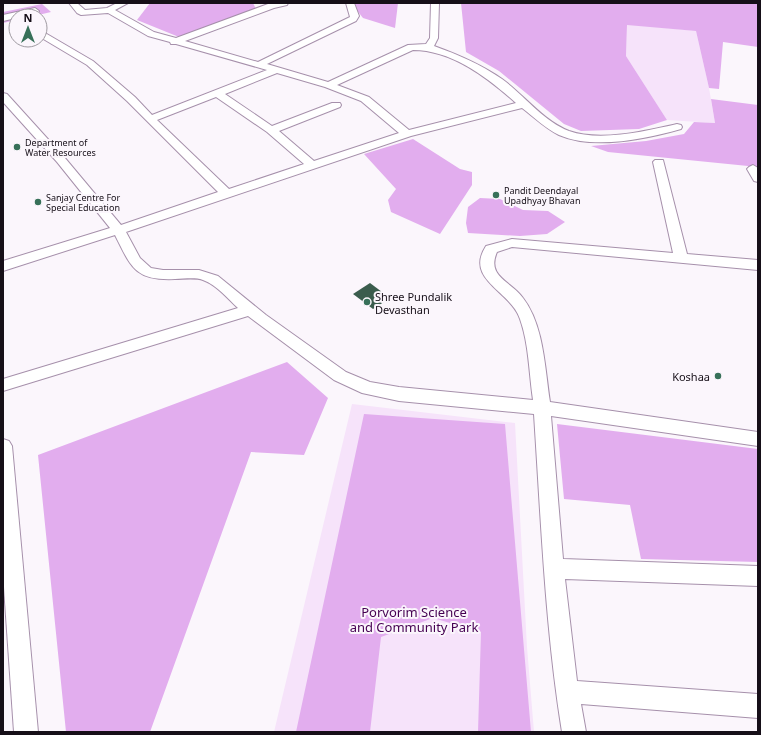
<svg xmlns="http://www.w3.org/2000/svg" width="761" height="735" viewBox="0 0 761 735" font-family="'Noto Sans',sans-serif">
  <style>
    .green { fill: #f6e3fa }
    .forest { fill: #e2adee }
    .building { fill: #3b5c4d }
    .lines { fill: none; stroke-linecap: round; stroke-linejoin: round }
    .street-casing { stroke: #a690ab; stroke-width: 2 }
    .street { fill: #fff; fill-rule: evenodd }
    .poi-dot { fill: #377059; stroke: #fbf6fc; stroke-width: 1.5 }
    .labels { text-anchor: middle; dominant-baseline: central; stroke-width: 4; stroke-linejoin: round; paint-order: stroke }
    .far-poi-label { font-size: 9px; fill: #160f18; stroke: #fbf6fc; text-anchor: start }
    .poi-label { font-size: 11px; fill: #160f18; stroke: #fbf6fc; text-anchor: start }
    .near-park-label { font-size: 13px; fill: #450052; stroke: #fbf6fc }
  </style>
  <rect width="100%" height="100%" fill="#fbf6fc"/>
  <g class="green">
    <path d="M 627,24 L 696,31 L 709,88 L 715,123 L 667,120 L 626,56 Z"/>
    <path d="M 352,404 L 515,423 L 527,647 L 534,732 L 274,732 Z"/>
  </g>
  <g class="forest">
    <path d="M 150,3 L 253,3 L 256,9 L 179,37 L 137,20 Z"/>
    <path d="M 355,3 L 398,3 L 395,28 L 363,18 L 355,8 Z"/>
    <path d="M 461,3 L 758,3 L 758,47 L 723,42 L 719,89 L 709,88 L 696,31 L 627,25 L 626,56 L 667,120 L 639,129 L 581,131 L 564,124 L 499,71 L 466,52 Z"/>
    <path d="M 42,4 L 51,12 L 34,16 L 16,16 L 16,20 L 3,23 L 3,12 Z"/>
    <path d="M 711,99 L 758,105 L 758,167 L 608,152 L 591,146 L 646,141 L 684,134 L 694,122 L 715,123 Z"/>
    <path d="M 413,139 L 460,169 L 472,172 L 472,185 L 440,234 L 391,212 L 388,200 L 396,189 L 364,154 Z"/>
    <path d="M 480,198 L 500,199 L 523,210 L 548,211 L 565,222 L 547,234 L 520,236 L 468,233 L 466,223 L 468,207 Z"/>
    <path d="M 287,362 L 328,398 L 304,455 L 251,452 L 150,732 L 66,732 L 38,455 Z"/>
    <path d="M 364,414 L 505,424 L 531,732 L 478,732 L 481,632 L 433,618 L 381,637 L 370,732 L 296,732 Z"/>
    <path d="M 557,424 L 758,449 L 758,562 L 641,559 L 630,505 L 564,499 Z"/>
  </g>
  <path class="building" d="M 370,283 L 390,298 L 373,309 L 353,294 Z"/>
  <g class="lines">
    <defs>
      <g id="street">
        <path d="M 69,3 L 77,3 L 85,10 L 107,8 L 117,3 L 128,3 L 115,10 L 154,32 L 176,38 L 268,4 L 288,3 L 287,5 L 274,8 L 185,41 L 258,62 L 350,17 L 346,3 L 354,3 L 359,16 L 356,21 L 267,64 L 328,82 L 408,45 L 426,44 L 430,38 L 431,3 L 439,3 L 438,38 L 434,46 C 459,55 480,64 502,79 C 524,95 543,121 569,131 C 600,142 646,131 677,124 L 681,125 L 682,127 L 681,129 C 646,139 594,150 559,135 C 546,129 534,117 522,108 L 411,136 L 126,232 L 140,258 L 151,268 L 163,270 L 199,270 L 218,276 L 266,315 L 346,372 L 370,382 L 399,387 L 533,400 C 529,373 529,344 520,319 C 511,291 464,280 486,246 L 512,239 L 673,253 L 653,162 L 655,160 L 663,160 L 687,254 L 758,260 L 758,270 L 512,247 L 497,252 C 486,277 511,281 523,298 C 544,325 545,370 550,402 L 758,432 L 758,446 L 551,416 L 563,559 L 758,566 L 758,586 L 565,579 L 577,681 L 758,694 L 758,718 L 581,704 L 586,732 L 562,732 C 545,627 541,520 534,414 L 399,401 L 362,393 L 334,380 L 248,316 L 3,391 L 3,379 L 238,308 C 228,299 217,285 203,280 C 195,277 184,279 175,279 C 135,281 131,267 115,235 L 3,271 L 3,261 L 110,228 L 57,162 L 3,102 L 3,93 L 7,94 L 65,158 L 121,225 L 218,192 L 127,101 L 87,65 L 40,37 L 40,30 L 93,61 L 135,97 L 152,115 L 267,70 L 176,44 L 171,44 L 170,42 L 148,36 L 108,13 L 81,15 L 77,13 ZM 413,50 C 452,50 488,78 516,103 L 409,130 L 369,97 L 337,85 ZM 277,73 L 325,87 L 361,101 L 399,133 L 314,161 L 279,131 L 340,107 L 341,105 L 340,103 L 332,103 L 272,126 L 225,94 ZM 216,97 L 267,132 L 304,164 L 229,189 L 157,120 Z"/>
        <path d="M 35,8 L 39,11 L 38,13 L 16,16 L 16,18 L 3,21 L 3,15 Z"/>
        <path d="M 753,165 L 758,168 L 758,182 L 754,181 L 747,169 L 749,167 Z"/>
        <path d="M 3,439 L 9,441 L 12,446 L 38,732 L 14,732 L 3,573 Z"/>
      </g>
    </defs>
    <use href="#street" class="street-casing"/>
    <use href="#street" class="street"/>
  </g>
  <g class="poi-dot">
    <circle cx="17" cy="147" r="4"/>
    <circle cx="496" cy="195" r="4"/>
    <circle cx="38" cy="202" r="4"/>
    <circle cx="367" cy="302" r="4"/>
    <circle cx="718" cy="376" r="4"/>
  </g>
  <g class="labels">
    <g class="far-poi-label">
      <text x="25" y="142">Department of<tspan x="25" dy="10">Water Resources</tspan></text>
      <text x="504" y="190">Pandit Deendayal<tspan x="504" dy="10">Upadhyay Bhavan</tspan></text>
      <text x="46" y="197">Sanjay Centre For<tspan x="46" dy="10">Special Education</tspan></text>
    </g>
    <g class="poi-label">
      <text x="375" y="296">Shree Pundalik<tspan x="375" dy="13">Devasthan</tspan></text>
      <text x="710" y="376" text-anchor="end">Koshaa</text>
    </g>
    <g class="near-park-label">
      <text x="414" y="612">Porvorim Science<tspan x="414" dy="15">and Community Park</tspan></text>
    </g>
  </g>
  <rect width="761" height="735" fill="none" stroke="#160f18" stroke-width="8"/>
  <g transform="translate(28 28)"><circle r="19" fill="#fbf6fc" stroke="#9f9aa1"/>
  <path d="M0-3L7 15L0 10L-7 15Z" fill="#377059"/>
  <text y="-6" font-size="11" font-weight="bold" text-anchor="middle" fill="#160f18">N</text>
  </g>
</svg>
